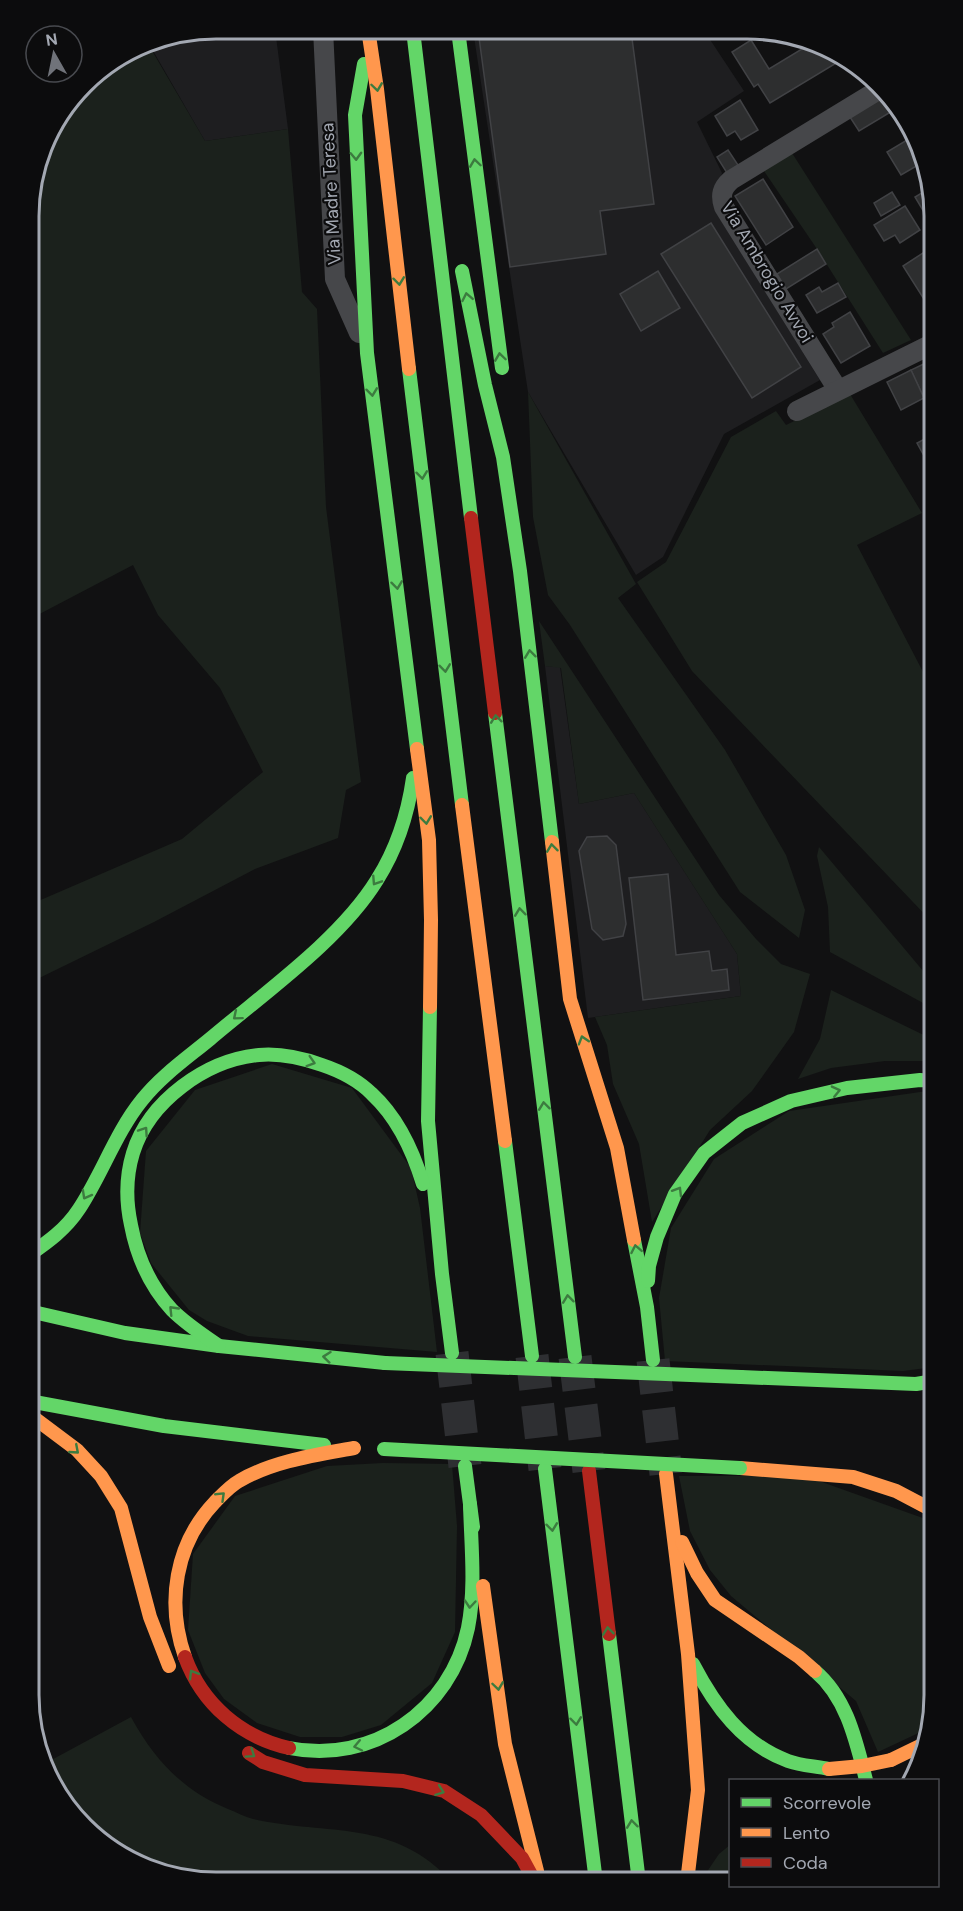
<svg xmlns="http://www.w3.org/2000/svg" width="963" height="1911" viewBox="0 0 963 1911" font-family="'DM Sans',sans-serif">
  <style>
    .built { fill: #1e1e20 }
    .green { fill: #1b211c }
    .building { fill: #2d2e2f; stroke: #414245; stroke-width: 1.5 }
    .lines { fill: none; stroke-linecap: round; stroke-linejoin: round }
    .highway-tunnel { stroke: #2e2f32; stroke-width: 33; stroke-dasharray: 33 16; stroke-linecap: butt }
    .street { stroke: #46474a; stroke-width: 20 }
    .fast { stroke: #63d668; stroke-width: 14 }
    .slow { stroke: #ff974d; stroke-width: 14 }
    .jam { stroke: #b3261e; stroke-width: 14 }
    .fast-bridge { stroke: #63d668; stroke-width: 14 }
    .slow-bridge { stroke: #ff974d; stroke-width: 14 }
    .oneway { stroke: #3c7b3f }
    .labels { text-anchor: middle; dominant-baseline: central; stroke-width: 4.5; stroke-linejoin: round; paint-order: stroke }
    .street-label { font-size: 18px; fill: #a3a8b2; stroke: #0c0c0d }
    .rim { fill: none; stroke: #a3a8b2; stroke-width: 3 }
  </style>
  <rect width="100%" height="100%" fill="#111112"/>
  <g class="built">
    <path d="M 216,29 L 275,29 L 288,129 L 205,141 L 148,42 Z"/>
    <path d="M 473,30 L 705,32 L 744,91 L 697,122 L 722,173 L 714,209 L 820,380 L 724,434 L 663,557 L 636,575 L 528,392 Z"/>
    <path d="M 545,666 L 560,667 L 579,804 L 634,793 L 737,954 L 741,996 L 588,1018 Z"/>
  </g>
  <g class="green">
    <path d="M 151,49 L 205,141 L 288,129 L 302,292 L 317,309 L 326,507 L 361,782 L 346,790 L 338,838 L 255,869 L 154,922 L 29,983 L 29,905 L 182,839 L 263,772 L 220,688 L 158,615 L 133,565 L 30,619 L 30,192 L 39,173 L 58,119 L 84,86 Z"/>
    <path d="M 792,153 L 911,340 L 883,353 L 817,249 L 764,171 Z"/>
    <path d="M 528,392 L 636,584 L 618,598 L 725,750 L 786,855 L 805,910 L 799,938 L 740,892 L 570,625 L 548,595 L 533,517 Z"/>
    <path d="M 850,394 L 922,513 L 857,545 L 934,693 L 934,924 L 692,671 L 637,582 L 666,562 L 731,437 L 776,411 L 786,425 Z"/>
    <path d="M 539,621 L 719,895 L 756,939 L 781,964 L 810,974 L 794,1032 L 752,1091 L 710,1130 L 652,1222 L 639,1144 L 613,1084 L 607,1045 L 595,1017 L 741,996 L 737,954 L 634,793 L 579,804 L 561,668 L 545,666 Z"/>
    <path d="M 819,847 L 934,984 L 934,1009 L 830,952 L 828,907 L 817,856 Z"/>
    <path d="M 831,990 L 934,1040 L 934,1061 L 885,1061 L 831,1068 L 798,1079 L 820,1039 Z"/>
    <path d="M 272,1064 L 352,1088 L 411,1168 L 420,1208 L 437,1352 L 248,1336 L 207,1321 L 189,1310 L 151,1263 L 140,1233 L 146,1151 L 195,1090 Z"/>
    <path d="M 934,1090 L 934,1367 L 903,1371 L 665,1361 L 659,1298 L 671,1228 L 714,1159 L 789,1111 Z"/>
    <path d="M 383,1463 L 452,1464 L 457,1526 L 455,1632 L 432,1683 L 381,1725 L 342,1737 L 300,1737 L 257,1723 L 224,1699 L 205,1673 L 188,1630 L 193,1554 L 235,1496 L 327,1466 Z"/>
    <path d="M 679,1476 L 805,1476 L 934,1522 L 934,1708 L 930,1725 L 925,1730 L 878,1752 L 856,1701 L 731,1596 L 710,1570 L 690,1531 Z"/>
    <path d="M 131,1717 C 154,1759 182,1790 228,1809 C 236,1812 245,1817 253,1819 C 328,1836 394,1818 452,1882 L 191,1881 L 144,1868 L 93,1836 L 44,1764 Z"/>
    <path d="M 730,1845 L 730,1882 L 700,1882 L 719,1854 Z"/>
  </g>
  <g class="building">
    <path d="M 478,30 L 631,31 L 654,204 L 600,211 L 606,254 L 510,267 Z"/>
    <path d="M 751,40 L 769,69 L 807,46 L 805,43 L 835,57 L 838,62 L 770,103 L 758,84 L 754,87 L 732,52 Z"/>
    <path d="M 883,93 L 894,110 L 859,131 L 848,114 Z"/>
    <path d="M 740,100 L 758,130 L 741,140 L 735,131 L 727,136 L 715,116 Z"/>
    <path d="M 912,137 L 925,156 L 925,161 L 901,175 L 887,152 Z"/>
    <path d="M 728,150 L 738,165 L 727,173 L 717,157 Z"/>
    <path d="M 763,179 L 793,227 L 766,245 L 735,196 Z"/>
    <path d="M 930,188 L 934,216 L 934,229 L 915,197 Z"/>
    <path d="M 892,192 L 900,205 L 881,216 L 874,203 Z"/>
    <path d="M 905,206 L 920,230 L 900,243 L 895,235 L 884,241 L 874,225 Z"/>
    <path d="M 711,223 L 801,367 L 752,398 L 661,254 Z"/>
    <path d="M 817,249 L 826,264 L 786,289 L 777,274 Z"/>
    <path d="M 926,251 L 934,264 L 934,299 L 927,304 L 903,266 Z"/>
    <path d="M 658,271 L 680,308 L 641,331 L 620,294 Z"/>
    <path d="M 838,283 L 846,297 L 817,313 L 806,295 L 819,287 L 822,292 Z"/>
    <path d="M 850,312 L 870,346 L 841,363 L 823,334 L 834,327 L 832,323 Z"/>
    <path d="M 934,359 L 934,393 L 924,398 L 911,370 Z"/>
    <path d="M 911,370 L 924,398 L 901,410 L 887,382 Z"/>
    <path d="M 934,434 L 934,460 L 928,463 L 917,443 Z"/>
    <path d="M 607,836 L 616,845 L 626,924 L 623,936 L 603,940 L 592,929 L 579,851 L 587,837 Z"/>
    <path d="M 668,874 L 676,955 L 709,951 L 712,971 L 727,969 L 729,990 L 643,1000 L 629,878 Z"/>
  </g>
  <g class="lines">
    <g class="highway-tunnel">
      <path d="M 452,1353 L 465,1466"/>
      <path d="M 532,1356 L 545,1469"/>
      <path d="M 575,1357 L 589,1471"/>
      <path d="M 653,1360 L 666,1474"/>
    </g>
    <g class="street">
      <path d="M 323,29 L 335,279 L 359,333"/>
      <path d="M 838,390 L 724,207 C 720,195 722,188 731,180 L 880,89"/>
      <path d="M 797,411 L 934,343"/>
    </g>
    <g class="fast">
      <path d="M 413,30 L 471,518"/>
      <path d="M 458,30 L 502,368"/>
      <path d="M 364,64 L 355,115 L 367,353 L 417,749"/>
      <path d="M 462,271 L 485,385 L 503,457 L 520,571 L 552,842"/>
      <path d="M 409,369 L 462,805"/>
      <path d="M 495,713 L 575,1357"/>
      <path d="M 430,1007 L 428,1121 L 442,1274 L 452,1353"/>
      <path d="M 505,1141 L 532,1356"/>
      <path d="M 634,1240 L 647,1307 L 653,1360"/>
      <path d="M 29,1255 C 48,1242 66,1229 79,1209 C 102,1174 116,1132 142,1100 C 161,1076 187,1058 210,1039 C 264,993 340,940 377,880 C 396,850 408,813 413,778"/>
      <path d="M 648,1281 L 649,1266 L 657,1237 L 675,1194 L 704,1153 L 742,1123 L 791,1101 L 847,1088 L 920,1080 L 934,1081"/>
      <path d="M 29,1311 L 125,1333 L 219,1346 L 385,1363"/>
      <path d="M 219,1346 C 203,1335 186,1324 172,1310 C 150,1286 137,1257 131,1225 C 126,1202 126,1176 133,1153 C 149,1101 206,1060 259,1055 C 280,1053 302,1058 322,1065 C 340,1071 358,1080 372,1094 C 398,1118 413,1151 423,1184"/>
      <path d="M 741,1377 L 916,1384 L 934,1381"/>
      <path d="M 29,1401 L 164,1426 L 324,1445"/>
      <path d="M 465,1466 L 473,1527"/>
      <path d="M 545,1469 L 596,1882"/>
      <path d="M 609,1634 L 639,1882"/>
      <path d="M 693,1664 C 715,1706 742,1744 788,1761 C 801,1766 816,1766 829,1769"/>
      <path d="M 815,1671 C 847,1698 856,1741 866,1780"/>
      <path d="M 289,1748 C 372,1765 451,1710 468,1628 C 476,1587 471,1545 470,1504"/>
    </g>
    <g class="slow">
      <path d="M 368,29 L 377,89 L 409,369"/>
      <path d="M 417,749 L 429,840 L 431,920 L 430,1007"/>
      <path d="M 462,805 L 505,1141"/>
      <path d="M 552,842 L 570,999 L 617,1148 L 634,1240"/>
      <path d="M 29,1414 L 77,1450 L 101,1476 L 121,1508 L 150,1617 L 169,1666"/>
      <path d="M 740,1468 L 853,1477 L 896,1491 L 934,1511"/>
      <path d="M 666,1474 L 688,1654 L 698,1790 L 687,1882"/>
      <path d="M 682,1542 L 697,1573 L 715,1600 L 799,1657 L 815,1671"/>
      <path d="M 483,1586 L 505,1744 L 537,1871"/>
      <path d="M 185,1657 C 166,1603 175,1544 215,1502 C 222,1495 230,1486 239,1481 C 273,1461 316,1455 354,1448"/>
      <path d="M 891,1760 L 926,1743"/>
    </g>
    <g class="jam">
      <path d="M 471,518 L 495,713"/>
      <path d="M 589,1471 L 609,1634"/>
      <path d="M 185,1657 C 202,1704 241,1737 289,1748"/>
      <path d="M 249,1753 L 263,1762 L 305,1775 L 403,1781 L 444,1791 L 481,1815 L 522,1858 L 535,1882"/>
    </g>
    <g class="fast-bridge">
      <path d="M 385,1363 L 741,1377"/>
      <path d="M 384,1449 L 740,1468"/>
    </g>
    <path class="slow-bridge" d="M 829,1769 L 862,1766 L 891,1760"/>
  </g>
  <defs><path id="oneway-chevron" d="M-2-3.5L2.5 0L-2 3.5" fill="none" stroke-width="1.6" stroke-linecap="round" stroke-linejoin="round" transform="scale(1.5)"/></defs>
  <g class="oneway">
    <use href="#oneway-chevron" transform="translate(377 87) rotate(82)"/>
    <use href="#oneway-chevron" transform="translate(356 156) rotate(88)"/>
    <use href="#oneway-chevron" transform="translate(475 163) rotate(-98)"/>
    <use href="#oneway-chevron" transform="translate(399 281) rotate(83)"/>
    <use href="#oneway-chevron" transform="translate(467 297) rotate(-101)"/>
    <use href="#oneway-chevron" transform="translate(500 357) rotate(-98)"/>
    <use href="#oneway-chevron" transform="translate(372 392) rotate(83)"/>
    <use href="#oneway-chevron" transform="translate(422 475) rotate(83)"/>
    <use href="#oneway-chevron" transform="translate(397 585) rotate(83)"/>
    <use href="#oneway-chevron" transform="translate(530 654) rotate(-97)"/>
    <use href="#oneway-chevron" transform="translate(445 668) rotate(83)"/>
    <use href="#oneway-chevron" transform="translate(496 719) rotate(-97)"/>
    <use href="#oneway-chevron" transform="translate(426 820) rotate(83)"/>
    <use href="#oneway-chevron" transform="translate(552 848) rotate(-97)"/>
    <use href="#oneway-chevron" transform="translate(376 881) rotate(123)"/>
    <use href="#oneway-chevron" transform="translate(520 912) rotate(-97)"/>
    <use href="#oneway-chevron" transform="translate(237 1016) rotate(140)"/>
    <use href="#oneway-chevron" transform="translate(583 1040) rotate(-107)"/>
    <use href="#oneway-chevron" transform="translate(311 1062) rotate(17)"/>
    <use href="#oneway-chevron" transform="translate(836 1091) rotate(-13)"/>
    <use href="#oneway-chevron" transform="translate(544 1106) rotate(-97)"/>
    <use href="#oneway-chevron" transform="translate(144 1131) rotate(-56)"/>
    <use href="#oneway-chevron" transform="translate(678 1191) rotate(-59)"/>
    <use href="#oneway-chevron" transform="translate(86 1195) rotate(119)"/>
    <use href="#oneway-chevron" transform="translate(636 1249) rotate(-101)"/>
    <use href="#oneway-chevron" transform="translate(568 1299) rotate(-97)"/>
    <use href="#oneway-chevron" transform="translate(173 1310) rotate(-134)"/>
    <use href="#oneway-chevron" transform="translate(327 1357) rotate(-174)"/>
    <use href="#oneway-chevron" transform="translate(75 1450) rotate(41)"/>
    <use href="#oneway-chevron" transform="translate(221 1496) rotate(-44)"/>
    <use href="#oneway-chevron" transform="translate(552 1527) rotate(83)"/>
    <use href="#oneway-chevron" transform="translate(470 1604) rotate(95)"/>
    <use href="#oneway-chevron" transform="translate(608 1631) rotate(-97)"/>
    <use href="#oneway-chevron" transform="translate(193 1674) rotate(-121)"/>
    <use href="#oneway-chevron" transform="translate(498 1686) rotate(82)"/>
    <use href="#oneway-chevron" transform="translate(576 1721) rotate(83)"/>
    <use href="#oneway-chevron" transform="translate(358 1746) rotate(168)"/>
    <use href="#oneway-chevron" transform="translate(251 1754) rotate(34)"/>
    <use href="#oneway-chevron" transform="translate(440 1791) rotate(20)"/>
    <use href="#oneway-chevron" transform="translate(632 1824) rotate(-97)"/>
  </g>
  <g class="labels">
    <g class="street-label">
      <text transform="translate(331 194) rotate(-93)">Via Madre Teresa</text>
      <text transform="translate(767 272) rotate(59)">Via Ambrogio Avvoi</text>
    </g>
  </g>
  <path d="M0 0H963V1911H0ZM216 39H747A177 177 0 0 1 924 216V1695A177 177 0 0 1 747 1872H216A177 177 0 0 1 39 1695V216A177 177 0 0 1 216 39Z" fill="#0c0c0d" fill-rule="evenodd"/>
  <path class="rim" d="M216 39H747A177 177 0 0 1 924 216V1695A177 177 0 0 1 747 1872H216A177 177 0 0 1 39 1695V216A177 177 0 0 1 216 39Z"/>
  <rect x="729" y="1779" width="210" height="108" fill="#0c0c0d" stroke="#484a4f" stroke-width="1.5"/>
  <rect x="741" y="1798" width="30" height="9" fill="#63d668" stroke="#484a4f" stroke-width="1.5"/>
  <text x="783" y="1809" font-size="18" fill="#a3a8b2">Scorrevole</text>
  <rect x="741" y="1828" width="30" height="9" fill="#ff974d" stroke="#484a4f" stroke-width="1.5"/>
  <text x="783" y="1839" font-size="18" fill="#a3a8b2">Lento</text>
  <rect x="741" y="1858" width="30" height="9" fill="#b3261e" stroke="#484a4f" stroke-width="1.5"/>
  <text x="783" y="1869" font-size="18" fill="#a3a8b2">Coda</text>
  <g transform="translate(54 54) rotate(351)"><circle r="28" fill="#0c0c0d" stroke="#484a4f" stroke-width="1.5"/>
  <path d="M0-4.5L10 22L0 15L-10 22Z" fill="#70737a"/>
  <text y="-9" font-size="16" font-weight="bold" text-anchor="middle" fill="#a3a8b2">N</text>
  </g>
</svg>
